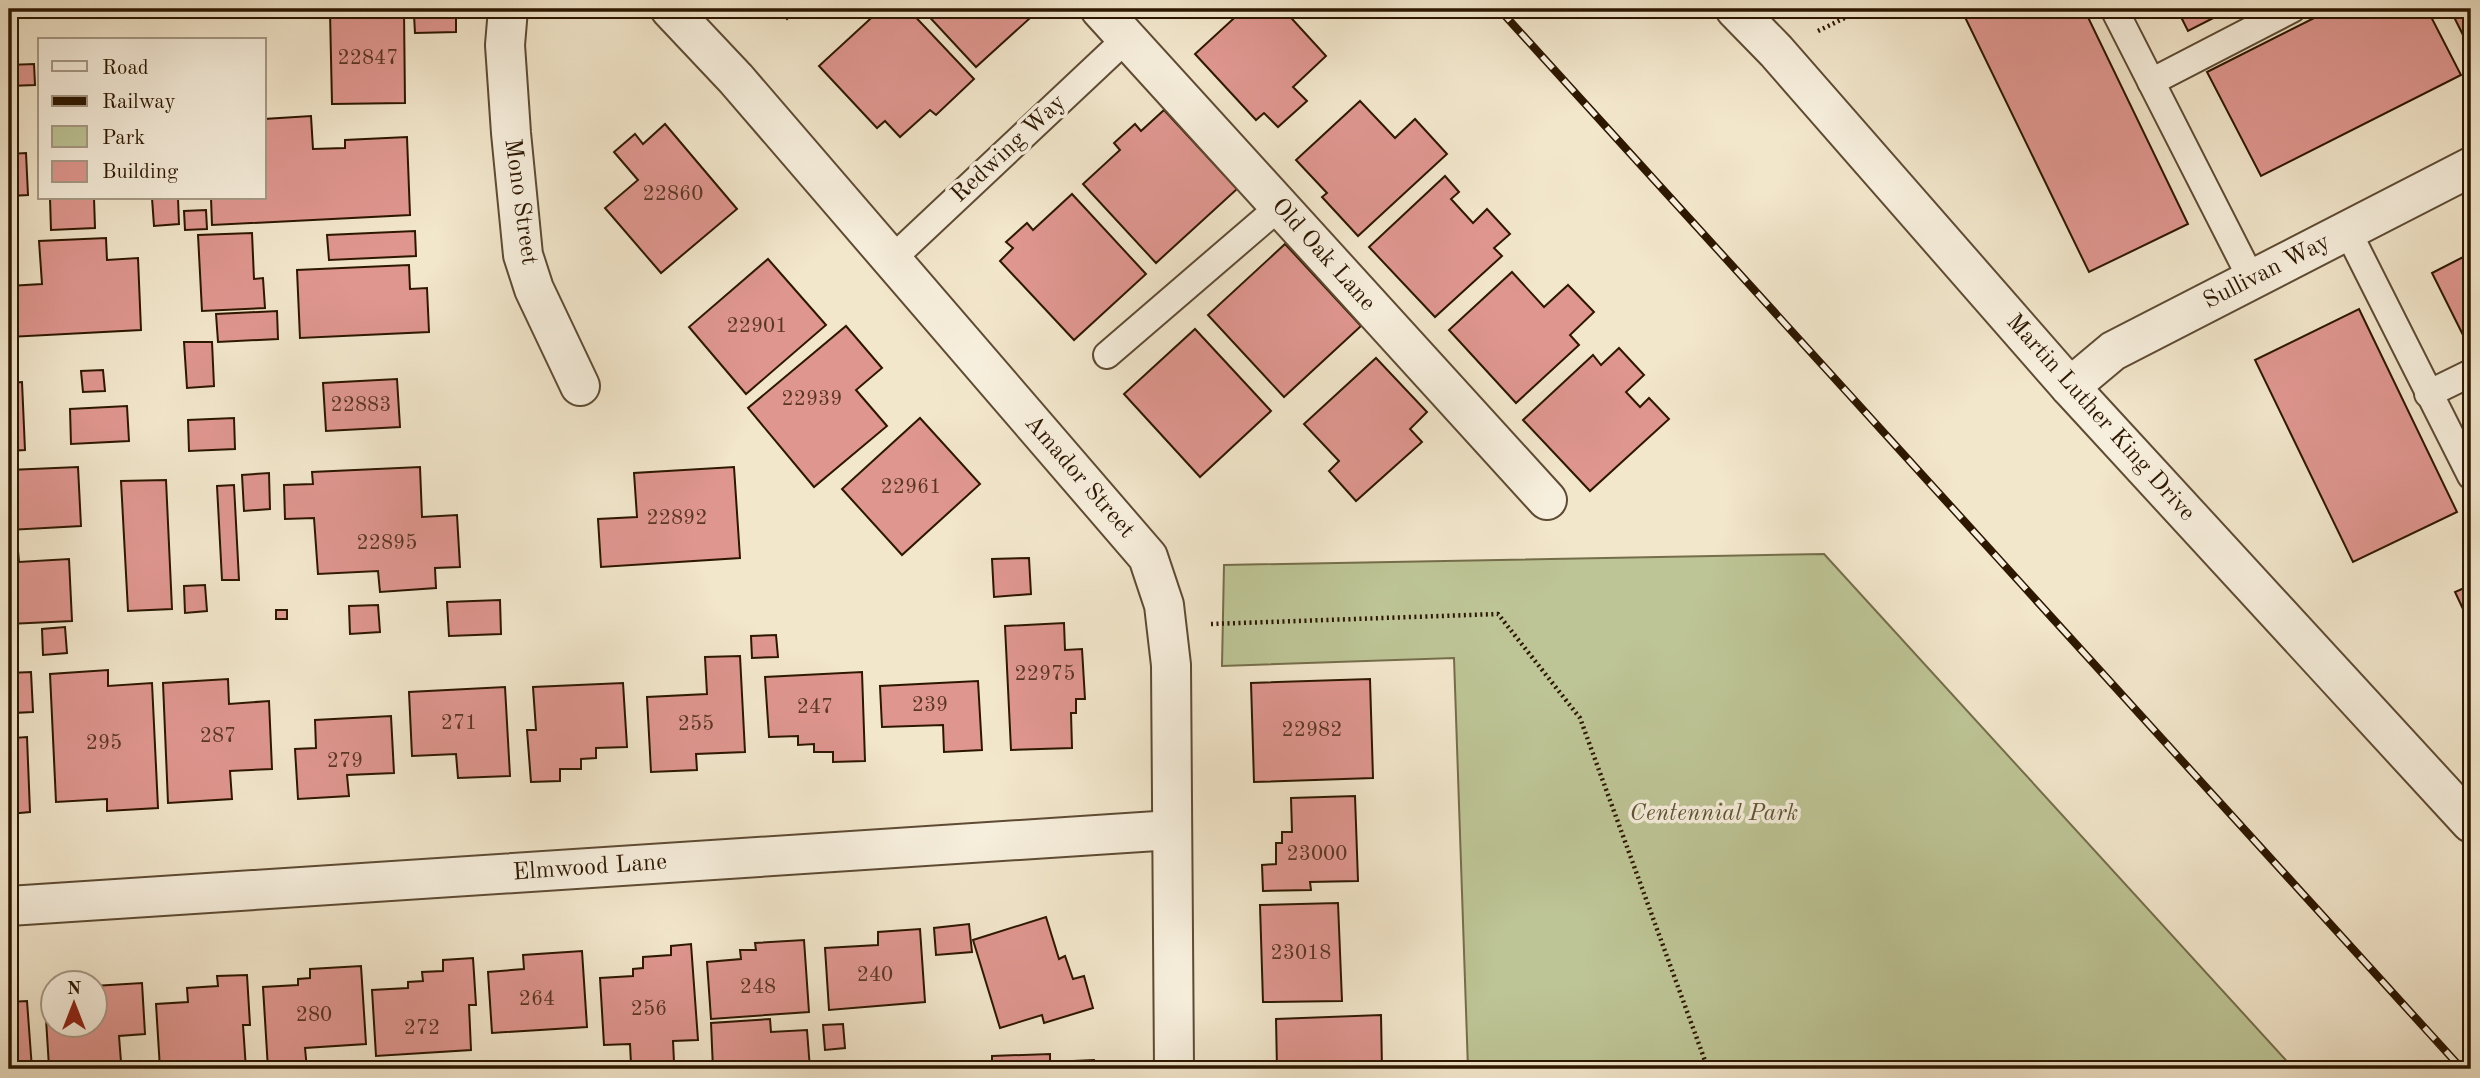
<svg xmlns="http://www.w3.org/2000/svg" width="2480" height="1078" viewBox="0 0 2480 1078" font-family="'Old Standard TT',serif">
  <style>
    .green { fill: #bdc495; stroke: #756e4a; stroke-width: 2 }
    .building { fill: #df968f; stroke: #2d1700; stroke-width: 2 }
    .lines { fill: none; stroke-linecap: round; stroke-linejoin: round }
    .service-casing { stroke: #5e4b33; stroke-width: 30 }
    .minor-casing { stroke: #5e4b33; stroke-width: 42 }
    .tertiary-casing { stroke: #5e4b33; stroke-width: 42 }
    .path { stroke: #2d1700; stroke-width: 4.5; stroke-dasharray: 2 3.5; stroke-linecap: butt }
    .service { stroke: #f7efdd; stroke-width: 26 }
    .minor { stroke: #f7efdd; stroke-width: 38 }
    .tertiary { stroke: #f7efdd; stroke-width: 38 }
    .rail-casing { stroke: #2d1700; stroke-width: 8 }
    .rail { stroke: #f7efdd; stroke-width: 5; stroke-dasharray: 16; stroke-linecap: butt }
    .labels { text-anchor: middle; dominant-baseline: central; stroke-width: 7; stroke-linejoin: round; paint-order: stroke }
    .number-label { font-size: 21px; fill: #5a3724 }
    .street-label { font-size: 24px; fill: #2d1700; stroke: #f7efdd }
    .park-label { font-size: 24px; font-style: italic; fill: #5f5434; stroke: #f7efdd }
  </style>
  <rect width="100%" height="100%" fill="#f2e6cb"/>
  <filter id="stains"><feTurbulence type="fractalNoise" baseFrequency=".00286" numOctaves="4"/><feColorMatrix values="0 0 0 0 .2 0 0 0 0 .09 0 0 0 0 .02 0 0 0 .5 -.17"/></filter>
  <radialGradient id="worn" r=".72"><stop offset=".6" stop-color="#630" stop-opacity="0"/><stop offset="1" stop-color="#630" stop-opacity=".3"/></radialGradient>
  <path class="green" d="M 1824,554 L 2294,1069 L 1468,1069 L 1454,658 L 1222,666 L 1224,565 Z"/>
  <g class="building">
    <path d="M 778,9 L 797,9 L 787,19 Z"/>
    <path d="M 881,9 L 908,9 L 974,79 L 936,115 L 930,110 L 900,137 L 885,121 L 877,128 L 819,66 Z"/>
    <path d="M 922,9 L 1040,9 L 976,67 Z"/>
    <path d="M 1244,9 L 1283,9 L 1326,56 L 1293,87 L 1307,101 L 1278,127 L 1264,113 L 1256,120 L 1195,54 Z"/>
    <path d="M 1961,9 L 2084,9 L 2188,224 L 2089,272 Z"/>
    <path d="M 2177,9 L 2231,9 L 2188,31 Z"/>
    <path d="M 2332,9 L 2427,9 L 2461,75 L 2261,176 L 2207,72 Z"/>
    <path d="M 2450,9 L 2471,9 L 2471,51 Z"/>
    <path d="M 404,11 L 405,103 L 332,104 L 330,12 Z"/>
    <path d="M 456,14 L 456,32 L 415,33 L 414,15 Z"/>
    <path d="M 34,64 L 35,85 L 9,86 L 9,65 Z"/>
    <path d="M 1360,101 L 1395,138 L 1415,119 L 1447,154 L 1358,236 L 1322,197 L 1327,193 L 1296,160 Z"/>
    <path d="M 1164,110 L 1237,189 L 1156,263 L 1083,184 L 1120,150 L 1114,143 L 1135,124 L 1141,131 Z"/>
    <path d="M 311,116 L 313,149 L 345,148 L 345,140 L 407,137 L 410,215 L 212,225 L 211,198 L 264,198 L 264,119 Z"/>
    <path d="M 665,124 L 737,209 L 661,273 L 605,208 L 638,180 L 614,152 L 635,134 L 643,144 Z"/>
    <path d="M 26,153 L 28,195 L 10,196 L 9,205 L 9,154 Z"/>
    <path d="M 1445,176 L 1459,192 L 1451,199 L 1473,223 L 1487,209 L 1510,234 L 1494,248 L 1502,256 L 1435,317 L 1369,247 Z"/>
    <path d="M 1072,194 L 1146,274 L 1074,340 L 1000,261 L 1013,248 L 1006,242 L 1027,223 L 1033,230 Z"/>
    <path d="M 50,198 L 94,198 L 95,228 L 51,230 Z"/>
    <path d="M 152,198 L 178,198 L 179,224 L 154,226 Z"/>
    <path d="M 206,210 L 207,229 L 185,230 L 184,211 Z"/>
    <path d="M 415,231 L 416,256 L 329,260 L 327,235 Z"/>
    <path d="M 252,233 L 254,279 L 263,278 L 265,308 L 202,311 L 198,235 Z"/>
    <path d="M 106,238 L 107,260 L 138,258 L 141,330 L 9,337 L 9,286 L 42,284 L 39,241 Z"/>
    <path d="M 1285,244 L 1361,326 L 1284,397 L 1208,315 Z"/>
    <path d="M 2471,253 L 2471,351 L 2432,273 Z"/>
    <path d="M 768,259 L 826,325 L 746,394 L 689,327 Z"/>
    <path d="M 409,265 L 410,289 L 427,288 L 429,332 L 300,338 L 297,270 Z"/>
    <path d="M 1512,272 L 1544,307 L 1568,285 L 1594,312 L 1570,335 L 1579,345 L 1516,403 L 1449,330 Z"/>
    <path d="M 2359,309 L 2457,512 L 2353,562 L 2255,360 Z"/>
    <path d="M 277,311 L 278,339 L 218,342 L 216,314 Z"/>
    <path d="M 846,326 L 882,368 L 856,390 L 887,426 L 814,487 L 748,408 Z"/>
    <path d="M 1195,329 L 1271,411 L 1200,477 L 1124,394 Z"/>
    <path d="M 184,342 L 212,342 L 214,386 L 187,388 Z"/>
    <path d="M 1619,348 L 1644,375 L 1626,392 L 1640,407 L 1649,398 L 1669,419 L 1590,491 L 1523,420 L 1593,355 L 1601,365 Z"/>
    <path d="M 1376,358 L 1427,412 L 1410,429 L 1422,442 L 1356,501 L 1329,471 L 1339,461 L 1304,424 Z"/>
    <path d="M 103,370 L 105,391 L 83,392 L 81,371 Z"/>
    <path d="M 397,379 L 400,427 L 326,431 L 323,383 Z"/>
    <path d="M 22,382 L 25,450 L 9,451 L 9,383 Z"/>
    <path d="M 127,406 L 129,441 L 71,444 L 70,409 Z"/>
    <path d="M 234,418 L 235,449 L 189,451 L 188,420 Z"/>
    <path d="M 920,418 L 980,484 L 902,555 L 842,489 Z"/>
    <path d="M 78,467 L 81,526 L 9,530 L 9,470 Z"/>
    <path d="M 420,467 L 422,517 L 457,515 L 460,567 L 435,568 L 436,588 L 380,592 L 378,571 L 318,574 L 314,518 L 285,519 L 284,485 L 313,484 L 312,472 Z"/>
    <path d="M 734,467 L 740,558 L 601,567 L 598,519 L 637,517 L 634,473 Z"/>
    <path d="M 269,473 L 270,509 L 244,511 L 242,475 Z"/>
    <path d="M 166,480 L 172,609 L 128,611 L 121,481 Z"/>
    <path d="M 234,485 L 239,580 L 222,580 L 217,486 Z"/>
    <path d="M 9,551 L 18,551 L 19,562 L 69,559 L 72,621 L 9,624 Z"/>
    <path d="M 1029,558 L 1031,594 L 994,597 L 992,559 Z"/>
    <path d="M 205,585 L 207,611 L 185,613 L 184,586 Z"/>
    <path d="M 2471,585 L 2471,626 L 2455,592 Z"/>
    <path d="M 500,600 L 501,634 L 449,636 L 447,602 Z"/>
    <path d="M 378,605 L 380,632 L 350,634 L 349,606 Z"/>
    <rect x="276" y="610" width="11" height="9"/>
    <path d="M 1064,623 L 1065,650 L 1082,649 L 1085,699 L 1076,699 L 1076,713 L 1071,713 L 1072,748 L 1011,750 L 1005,626 Z"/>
    <path d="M 65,627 L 67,653 L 43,655 L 42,629 Z"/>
    <path d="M 776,635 L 778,657 L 752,658 L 751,636 Z"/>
    <path d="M 740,656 L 745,752 L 696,754 L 697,770 L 651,772 L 647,697 L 707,694 L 705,657 Z"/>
    <path d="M 108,670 L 108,686 L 152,683 L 158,808 L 107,811 L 107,799 L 56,802 L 50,674 Z"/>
    <path d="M 31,672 L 33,712 L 13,713 L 14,738 L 27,737 L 30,812 L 9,814 L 9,673 Z"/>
    <path d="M 862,672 L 865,761 L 833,762 L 833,752 L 814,752 L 814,744 L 798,745 L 798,736 L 769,737 L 765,677 Z"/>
    <path d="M 228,679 L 229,704 L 269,701 L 272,769 L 230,771 L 232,799 L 168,803 L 163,683 Z"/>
    <path d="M 1370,679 L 1373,778 L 1254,782 L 1251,683 Z"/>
    <path d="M 978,681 L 982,750 L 944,752 L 943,725 L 882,727 L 880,686 Z"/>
    <path d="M 623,683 L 627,747 L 596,748 L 596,758 L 581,759 L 581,769 L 560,769 L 560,781 L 531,782 L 527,730 L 536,730 L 533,687 Z"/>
    <path d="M 505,687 L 510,776 L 458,778 L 456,754 L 412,756 L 409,692 Z"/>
    <path d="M 391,716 L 394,773 L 347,775 L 349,796 L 298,799 L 295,749 L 316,748 L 315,720 Z"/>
    <path d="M 1355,796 L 1358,881 L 1310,882 L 1311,890 L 1263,891 L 1262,865 L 1276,864 L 1276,843 L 1282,843 L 1282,832 L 1292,832 L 1291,798 Z"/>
    <path d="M 1338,903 L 1342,1001 L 1263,1002 L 1260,905 Z"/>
    <path d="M 1046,917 L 1059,959 L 1065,956 L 1073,979 L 1084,976 L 1093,1008 L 1044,1023 L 1042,1015 L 1000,1028 L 973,940 Z"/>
    <path d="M 969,924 L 972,952 L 936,955 L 934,928 Z"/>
    <path d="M 920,929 L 925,1002 L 829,1010 L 825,948 L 878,945 L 878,932 Z"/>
    <path d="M 804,940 L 809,1012 L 711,1019 L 707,962 L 741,959 L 740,950 L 756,950 L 755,943 Z"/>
    <path d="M 691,944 L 698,1040 L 673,1041 L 674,1062 L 631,1064 L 630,1044 L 604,1045 L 600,978 L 633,976 L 633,969 L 643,968 L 643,957 L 671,955 L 671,946 Z"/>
    <path d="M 582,951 L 587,1027 L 492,1033 L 488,972 L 524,969 L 523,955 Z"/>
    <path d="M 473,958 L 476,1005 L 469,1005 L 471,1050 L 376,1056 L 372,990 L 408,988 L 408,982 L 423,981 L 422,972 L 443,971 L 443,960 Z"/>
    <path d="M 361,966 L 366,1044 L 305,1048 L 307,1069 L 268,1069 L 263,987 L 298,985 L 298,979 L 310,978 L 310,969 Z"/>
    <path d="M 247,975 L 250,1025 L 243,1025 L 246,1069 L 160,1069 L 156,1004 L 188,1002 L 187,988 L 218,986 L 217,976 Z"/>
    <path d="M 142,983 L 145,1034 L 119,1036 L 121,1062 L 49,1067 L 45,1003 L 52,1003 L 52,1026 L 94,1026 L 94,986 Z"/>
    <path d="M 27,1001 L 32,1069 L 9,1069 L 9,1002 Z"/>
    <path d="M 1381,1015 L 1382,1069 L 1277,1069 L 1276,1019 Z"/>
    <path d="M 770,1019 L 771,1032 L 807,1030 L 810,1069 L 713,1069 L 711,1023 Z"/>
    <path d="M 843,1024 L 845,1048 L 825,1050 L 823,1025 Z"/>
    <path d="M 1050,1054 L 1050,1062 L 1094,1060 L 1095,1069 L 992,1069 L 992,1056 Z"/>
  </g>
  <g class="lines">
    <defs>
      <g id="service">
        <path d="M 2114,9 L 2252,280"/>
        <path d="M 2151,82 L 2292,9"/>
        <path d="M 2347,230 L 2471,476"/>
        <path d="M 891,260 L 1127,38"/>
        <path d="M 1107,355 L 1279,207"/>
        <path d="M 2428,394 L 2471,373"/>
      </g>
      <g id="minor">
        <path d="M 508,9 L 505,45 L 511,133 L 523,255 L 534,289 L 580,386"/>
        <path d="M 670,9 L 736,79 L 1148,557 L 1164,605 L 1171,665 L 1174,1069"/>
        <path d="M 1100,9 L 1547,500"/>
        <path d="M 2070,387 L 2113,351 L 2471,167"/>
        <path d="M 9,906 L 1172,830"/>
      </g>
      <path id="tertiary" d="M 1735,9 L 1776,51 L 2070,387 L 2471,823"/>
    </defs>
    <use href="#service" class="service-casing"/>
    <use href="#minor" class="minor-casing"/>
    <use href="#tertiary" class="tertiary-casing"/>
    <g class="path">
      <path d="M 1818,31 L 1863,9"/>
      <path d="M 1211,624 L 1498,614 L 1580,718 L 1708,1069"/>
    </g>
    <use href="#service" class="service"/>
    <use href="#minor" class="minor"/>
    <use href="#tertiary" class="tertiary"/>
    <defs>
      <path id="rail" d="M 1499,9 L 2462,1069"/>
    </defs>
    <use href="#rail" class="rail-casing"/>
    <use href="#rail" class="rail"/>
  </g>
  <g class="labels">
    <g class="number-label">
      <text x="368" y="58">22847</text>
      <text x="673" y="194">22860</text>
      <text x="757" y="326">22901</text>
      <text x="812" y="399">22939</text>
      <text x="361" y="405">22883</text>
      <text x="911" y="487">22961</text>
      <text x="677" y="518">22892</text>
      <text x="387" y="543">22895</text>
      <text x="1045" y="674">22975</text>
      <text x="930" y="705">239</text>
      <text x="815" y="707">247</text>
      <text x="459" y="723">271</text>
      <text x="696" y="724">255</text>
      <text x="1312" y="730">22982</text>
      <text x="218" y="736">287</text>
      <text x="104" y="743">295</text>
      <text x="345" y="761">279</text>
      <text x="1317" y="854">23000</text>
      <text x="1301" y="953">23018</text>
      <text x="875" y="975">240</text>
      <text x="758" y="987">248</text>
      <text x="537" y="999">264</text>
      <text x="649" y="1009">256</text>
      <text x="314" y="1015">280</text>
      <text x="422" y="1028">272</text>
    </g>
    <g class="street-label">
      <text transform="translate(1009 149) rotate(-43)">Redwing Way</text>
      <text transform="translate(520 202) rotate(82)">Mono Street</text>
      <text transform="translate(1323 255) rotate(48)">Old Oak Lane</text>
      <text transform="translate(2267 272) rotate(-27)">Sullivan Way</text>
      <text transform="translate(2100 418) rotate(48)">Martin Luther King Drive</text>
      <text transform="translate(1079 477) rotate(49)">Amador Street</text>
      <text transform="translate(590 868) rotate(-4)">Elmwood Lane</text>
    </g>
    <g class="park-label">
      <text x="1714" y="814">Centennial Park</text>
    </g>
  </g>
  <rect width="2480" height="1078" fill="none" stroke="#f2e6cb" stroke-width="35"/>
  <rect x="10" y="10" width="2459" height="1057" fill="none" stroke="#2d1700" stroke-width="3.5"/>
  <rect x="18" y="18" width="2445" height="1043" fill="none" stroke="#2d1700" stroke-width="2"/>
  <rect x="38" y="38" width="228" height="161" fill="#f7efdd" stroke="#a69985" stroke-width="2"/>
  <rect x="52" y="61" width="35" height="10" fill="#f7efdd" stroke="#a69985" stroke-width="2"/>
  <text x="102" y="74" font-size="21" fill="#2d1700">Road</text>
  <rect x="52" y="96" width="35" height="10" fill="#2d1700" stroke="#a69985" stroke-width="2"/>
  <text x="102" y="108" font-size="21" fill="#2d1700">Railway</text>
  <rect x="52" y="126" width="35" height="21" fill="#bdc495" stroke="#a69985" stroke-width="2"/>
  <text x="102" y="144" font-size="21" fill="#2d1700">Park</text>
  <rect x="52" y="161" width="35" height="21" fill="#df968f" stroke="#a69985" stroke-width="2"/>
  <text x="102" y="178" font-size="21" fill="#2d1700">Building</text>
  <g transform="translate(74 1004)"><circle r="33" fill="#f7efdd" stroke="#a69985" stroke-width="2"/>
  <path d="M0-5L12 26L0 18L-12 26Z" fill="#8f2418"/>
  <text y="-10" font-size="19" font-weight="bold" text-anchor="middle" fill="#2d1700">N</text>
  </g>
  <rect width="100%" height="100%" filter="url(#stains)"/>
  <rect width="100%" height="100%" fill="url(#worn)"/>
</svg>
